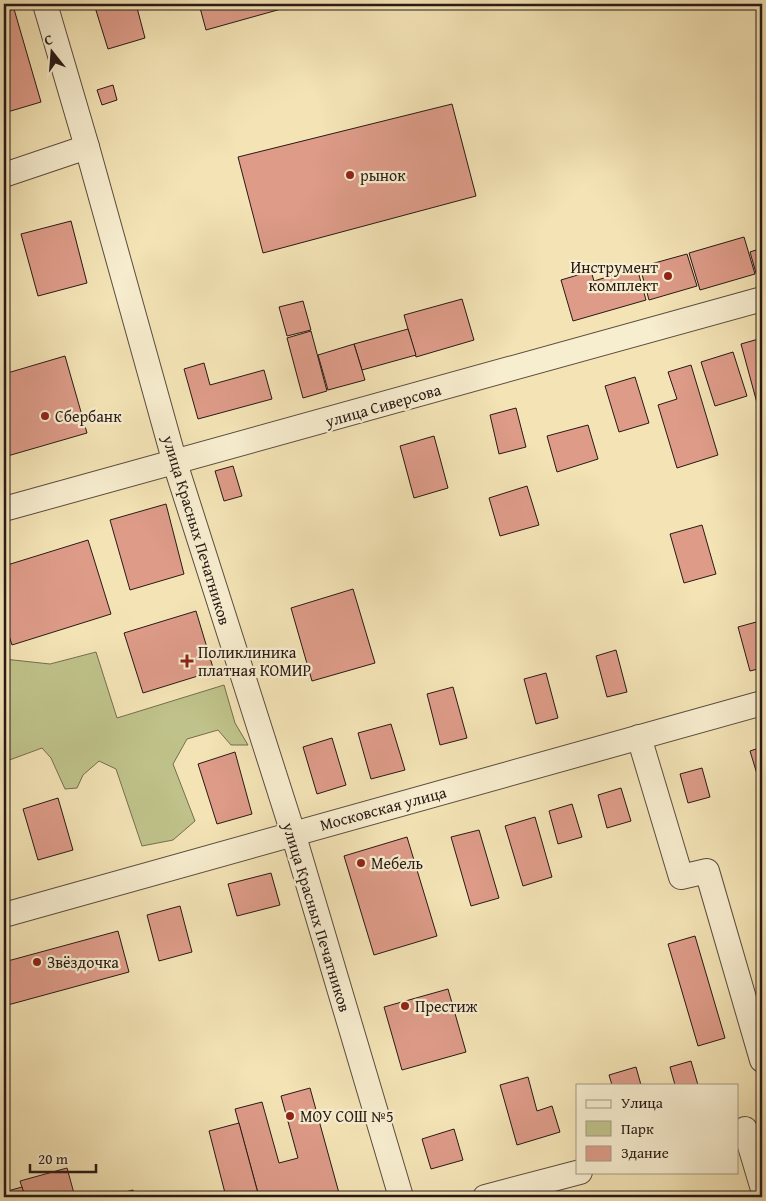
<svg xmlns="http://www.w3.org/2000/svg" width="766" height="1201" viewBox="0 0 766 1201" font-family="'Gentium Book Plus',serif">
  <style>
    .green { fill: #bfc28a; stroke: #746e50 }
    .building { fill: #dd9b88; stroke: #281a15 }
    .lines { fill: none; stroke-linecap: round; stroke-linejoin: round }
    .minor-casing { stroke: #5b4c3d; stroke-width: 26 }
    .minor { stroke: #f7edcf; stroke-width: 24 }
    .poi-dot { fill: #8f2418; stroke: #f7edcf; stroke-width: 2 }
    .labels { text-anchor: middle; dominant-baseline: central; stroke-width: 4.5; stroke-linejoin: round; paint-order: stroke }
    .poi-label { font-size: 16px; fill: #281a15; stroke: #f7edcf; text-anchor: start }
    .street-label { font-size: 16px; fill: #281a15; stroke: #f7edcf }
  </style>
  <rect width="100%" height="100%" fill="#f3e3b5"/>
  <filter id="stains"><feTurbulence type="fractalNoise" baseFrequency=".004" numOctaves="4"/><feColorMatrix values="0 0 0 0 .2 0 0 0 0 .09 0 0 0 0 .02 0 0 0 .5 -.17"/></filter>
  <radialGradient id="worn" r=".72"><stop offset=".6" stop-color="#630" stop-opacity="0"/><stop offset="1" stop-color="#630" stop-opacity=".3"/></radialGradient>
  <path class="green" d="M 96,652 L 117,718 L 224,685 L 235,723 L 248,745 L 231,745 L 218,730 L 187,739 L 173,764 L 195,821 L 173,840 L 142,846 L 116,769 L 99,761 L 83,775 L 77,788 L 65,789 L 51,758 L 42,748 L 4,762 L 4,659 L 50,664 Z"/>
  <g class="building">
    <path d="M 94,4 L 136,4 L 145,38 L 108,49 Z"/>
    <path d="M 199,4 L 299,4 L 206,30 Z"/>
    <path d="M 14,9 L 41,102 L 4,113 L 4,12 Z"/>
    <path d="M 113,85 L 117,100 L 102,105 L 97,90 Z"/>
    <path d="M 452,104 L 476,196 L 263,253 L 238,157 Z"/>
    <path d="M 71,221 L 87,283 L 38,296 L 21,234 Z"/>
    <path d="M 744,237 L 755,274 L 700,290 L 689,253 Z"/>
    <path d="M 762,248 L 762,271 L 756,273 L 750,252 Z"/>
    <path d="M 687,254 L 697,286 L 649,300 L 640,267 Z"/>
    <path d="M 637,268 L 646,300 L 573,321 L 561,280 L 591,271 L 594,281 Z"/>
    <path d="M 462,299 L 474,340 L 416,357 L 404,315 Z"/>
    <path d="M 303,301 L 311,330 L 287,336 L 279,307 Z"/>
    <path d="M 408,329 L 416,355 L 362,370 L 354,344 Z"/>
    <path d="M 311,331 L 327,391 L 303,398 L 287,338 Z"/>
    <path d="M 762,338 L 762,402 L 757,403 L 741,344 Z"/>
    <path d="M 354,344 L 365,380 L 328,390 L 318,355 Z"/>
    <path d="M 733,352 L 747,396 L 715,406 L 701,362 Z"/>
    <path d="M 65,356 L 87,433 L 4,457 L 4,374 Z"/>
    <path d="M 204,363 L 210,385 L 264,370 L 272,399 L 198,419 L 184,369 Z"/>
    <path d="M 691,365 L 718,455 L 677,468 L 658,405 L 677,399 L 668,372 Z"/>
    <path d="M 635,377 L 649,423 L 619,432 L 605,386 Z"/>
    <path d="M 516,408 L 526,447 L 499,454 L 490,415 Z"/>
    <path d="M 588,425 L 598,459 L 557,472 L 547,436 Z"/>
    <path d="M 434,436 L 448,488 L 414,498 L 400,446 Z"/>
    <path d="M 233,466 L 242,496 L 224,501 L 215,471 Z"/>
    <path d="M 527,486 L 539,525 L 500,536 L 489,498 Z"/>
    <path d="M 166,504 L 184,574 L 130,590 L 110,520 Z"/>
    <path d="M 702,525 L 716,574 L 684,583 L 670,534 Z"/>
    <path d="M 88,540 L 111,614 L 12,645 L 4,620 L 4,566 Z"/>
    <path d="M 353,589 L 375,663 L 312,681 L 291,608 Z"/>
    <path d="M 196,611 L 214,671 L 143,693 L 124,633 Z"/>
    <path d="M 760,621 L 762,630 L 762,668 L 750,671 L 738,627 Z"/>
    <path d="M 616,650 L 627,692 L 607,697 L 596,656 Z"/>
    <path d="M 546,673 L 558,718 L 536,724 L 524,679 Z"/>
    <path d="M 453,687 L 467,738 L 440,745 L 427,694 Z"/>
    <path d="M 391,724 L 405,770 L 371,779 L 358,733 Z"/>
    <path d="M 332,738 L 346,785 L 317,794 L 303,747 Z"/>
    <path d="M 762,747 L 762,787 L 761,787 L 750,751 Z"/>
    <path d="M 235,752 L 252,814 L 217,824 L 198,764 Z"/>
    <path d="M 702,768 L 710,797 L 688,803 L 680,774 Z"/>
    <path d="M 621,788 L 631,821 L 607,828 L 598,795 Z"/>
    <path d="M 58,798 L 73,850 L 38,860 L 23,809 Z"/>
    <path d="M 572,804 L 582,837 L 558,844 L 549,811 Z"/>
    <path d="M 535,817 L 552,877 L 523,886 L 505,826 Z"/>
    <path d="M 479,830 L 499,898 L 471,906 L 451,837 Z"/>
    <path d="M 407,837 L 437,936 L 374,955 L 344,856 Z"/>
    <path d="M 271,873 L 280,905 L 237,916 L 228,884 Z"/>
    <path d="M 180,906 L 192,952 L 159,961 L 147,915 Z"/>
    <path d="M 118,931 L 129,972 L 4,1006 L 4,962 Z"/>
    <path d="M 695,936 L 725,1038 L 698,1046 L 668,944 Z"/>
    <path d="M 448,989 L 466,1052 L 402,1070 L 384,1007 Z"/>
    <path d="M 691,1061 L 698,1085 L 675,1085 L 670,1067 Z"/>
    <path d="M 636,1067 L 641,1085 L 612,1085 L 609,1075 Z"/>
    <path d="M 528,1077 L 537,1111 L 552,1106 L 560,1132 L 517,1145 L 500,1085 Z"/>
    <path d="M 310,1088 L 339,1193 L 322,1197 L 259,1197 L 235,1109 L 262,1102 L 279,1163 L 298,1158 L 281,1096 Z"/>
    <path d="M 239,1123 L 259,1197 L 210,1197 L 225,1193 L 209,1131 Z"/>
    <path d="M 454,1129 L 463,1160 L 431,1169 L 422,1139 Z"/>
    <path d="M 67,1168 L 75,1197 L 25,1197 L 20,1181 Z"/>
    <path d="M 22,1187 L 25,1197 L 4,1197 L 4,1192 Z"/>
    <path d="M 133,1190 L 135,1197 L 106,1197 Z"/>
  </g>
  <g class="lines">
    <defs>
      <g id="minor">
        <path d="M 45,4 L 87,147 L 175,463 L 293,833 L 401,1197"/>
        <path d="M 4,175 L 87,147"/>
        <path d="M 4,509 L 762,299"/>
        <path d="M 639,737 L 681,877 L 707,871 L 762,1060"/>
        <path d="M 4,915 L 762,703"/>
        <path d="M 745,1129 L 762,1186"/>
        <path d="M 485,1197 L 580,1172"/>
      </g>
    </defs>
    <use href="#minor" class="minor-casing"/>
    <use href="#minor" class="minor"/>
  </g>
  <g class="poi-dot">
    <circle cx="350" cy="175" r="5"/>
    <circle cx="668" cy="276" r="5"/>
    <circle cx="45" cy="416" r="5"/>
    <path d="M184.5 653.5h5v5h5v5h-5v5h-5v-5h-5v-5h5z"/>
    <circle cx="361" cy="863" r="5"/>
    <circle cx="37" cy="962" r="5"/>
    <circle cx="405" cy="1006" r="5"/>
    <circle cx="290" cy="1116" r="5"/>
  </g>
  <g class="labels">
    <g class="poi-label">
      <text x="360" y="175">рынок</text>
      <text x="658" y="267" text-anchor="end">Инструмент<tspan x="658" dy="18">комплект</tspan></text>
      <text x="55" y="416">Сбербанк</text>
      <text x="198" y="652">Поликлиника<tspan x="198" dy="18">платная КОМИР</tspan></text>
      <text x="371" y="863">Мебель</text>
      <text x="47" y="962">Звёздочка</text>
      <text x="415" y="1006">Престиж</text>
      <text x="300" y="1116">МОУ СОШ №5</text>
    </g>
    <g class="street-label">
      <text transform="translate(383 405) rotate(-16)">улица Сиверсова</text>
      <text transform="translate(197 530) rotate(73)">улица Красных Печатников</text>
      <text transform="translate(383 808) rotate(-15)">Московская улица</text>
      <text transform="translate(317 917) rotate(73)">улица Красных Печатников</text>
    </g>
  </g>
  <rect width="766" height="1201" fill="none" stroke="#f3e3b5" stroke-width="20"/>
  <rect x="5" y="5" width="756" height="1191" fill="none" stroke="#281a15" stroke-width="2.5"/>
  <rect x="10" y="10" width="746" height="1181" fill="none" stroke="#281a15"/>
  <rect x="576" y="1084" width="162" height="90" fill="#f7edcf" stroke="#a49985"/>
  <rect x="586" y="1100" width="25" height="8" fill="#f7edcf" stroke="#a49985"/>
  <text x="621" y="1108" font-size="15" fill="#281a15">Улица</text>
  <rect x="586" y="1121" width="25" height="15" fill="#bfc28a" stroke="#a49985"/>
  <text x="621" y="1134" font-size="15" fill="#281a15">Парк</text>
  <rect x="586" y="1146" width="25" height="15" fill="#dd9b88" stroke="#a49985"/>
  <text x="621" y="1158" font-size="15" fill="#281a15">Здание</text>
  <g transform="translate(52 52) rotate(343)" stroke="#f7edcf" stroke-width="4" paint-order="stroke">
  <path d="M0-4L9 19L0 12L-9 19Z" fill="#281a15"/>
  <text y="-8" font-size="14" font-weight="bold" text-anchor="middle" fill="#281a15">С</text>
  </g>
  <path d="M30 1164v8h66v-8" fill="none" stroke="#281a15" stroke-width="2.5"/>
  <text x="38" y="1164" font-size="15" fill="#281a15" stroke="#f7edcf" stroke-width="4" paint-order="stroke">20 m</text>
  <rect width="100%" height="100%" filter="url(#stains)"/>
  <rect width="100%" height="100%" fill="url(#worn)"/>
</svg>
